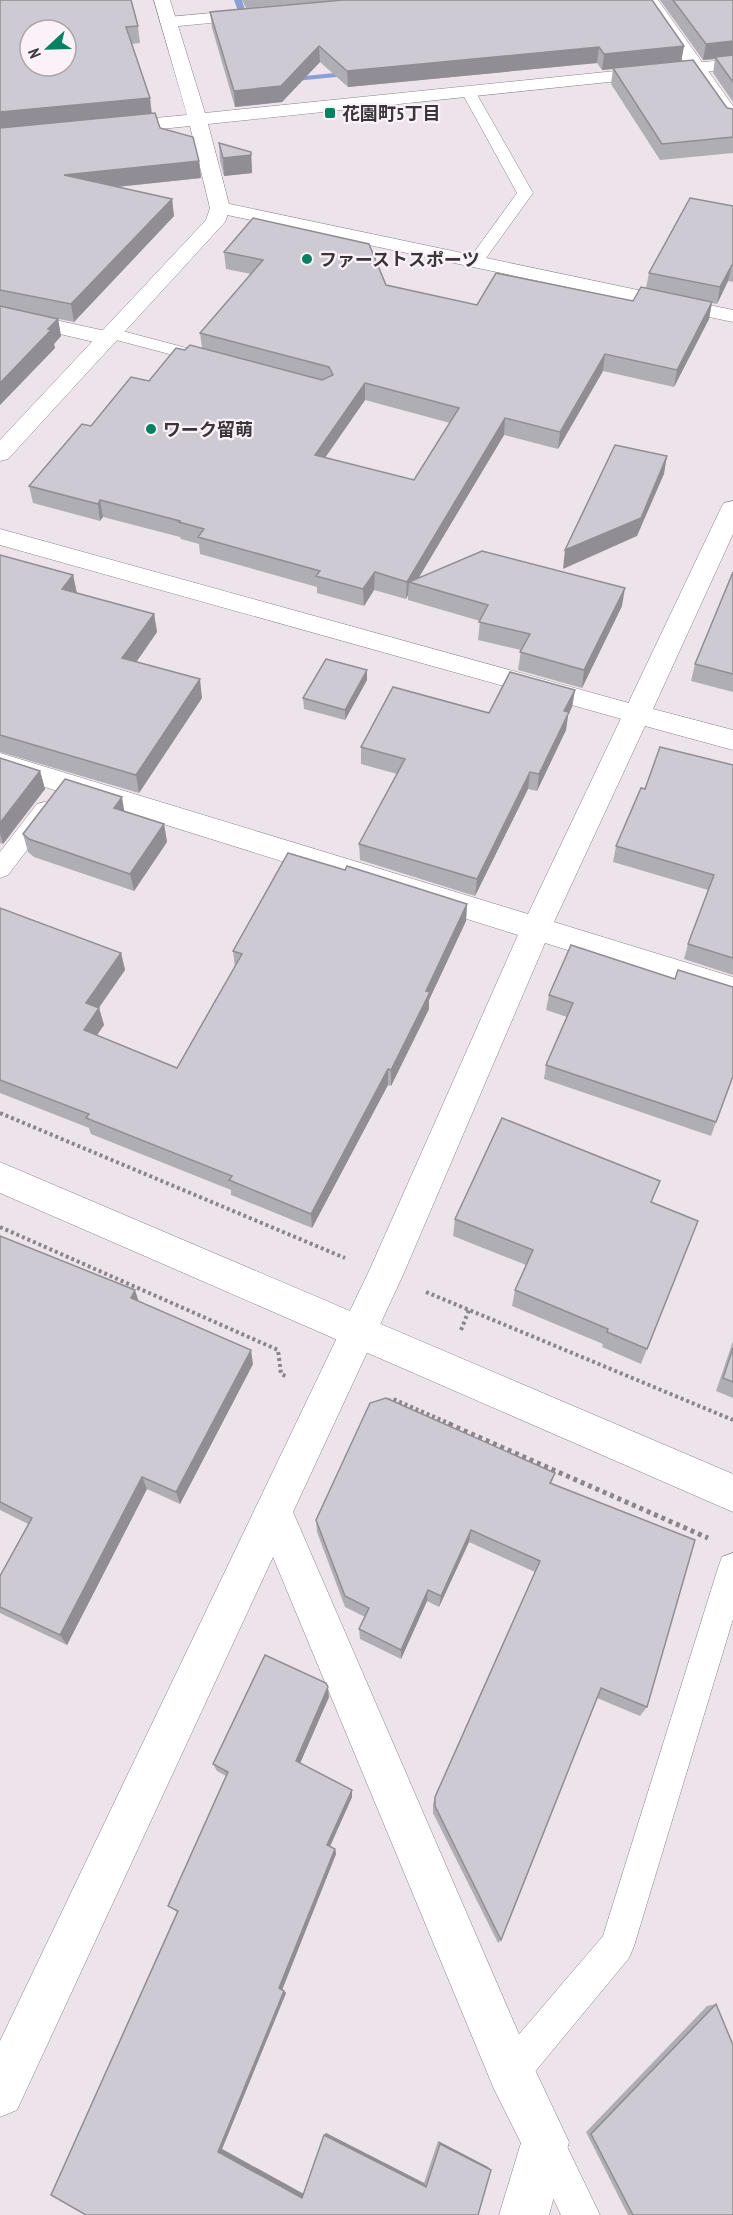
<svg xmlns="http://www.w3.org/2000/svg" width="733" height="2215" viewBox="0 0 733 2215" font-family="'PT Sans Narrow','Noto Sans JP',sans-serif">
  <style>
    .lines { fill: none; stroke-linecap: round; stroke-linejoin: round }
    .stream { fill: #8aa0d5; fill-rule: evenodd }
    .lane-casing { stroke: #898187; stroke-width: 1 }
    .street-casing { stroke: #898187; stroke-width: 1 }
    .secondary-casing { stroke: #898187; stroke-width: 1 }
    .path-far1 { stroke: #8b858a; stroke-width: 4; stroke-dasharray: 3 3; stroke-linecap: butt }
    .path { stroke: #8b858a; stroke-width: 5; stroke-dasharray: 4 4; stroke-linecap: butt }
    .lane { fill: #fff; fill-rule: evenodd }
    .street { fill: #fff; fill-rule: evenodd }
    .secondary { fill: #fff; fill-rule: evenodd }
    .wall { fill: #b0aeb5; fill-rule: evenodd }
    .shaded-wall { fill: #908d94 }
    .building { fill: #cdcad3; stroke: #908d94; stroke-width: 1.5; fill-rule: evenodd }
    .poi-dot { fill: #068161; stroke: #fbf1f8; stroke-width: 2 }
    .labels { text-anchor: middle; dominant-baseline: central; stroke-width: 4.5; stroke-linejoin: round; paint-order: stroke }
    .far-poi-label { font-size: 18px; font-weight: bold; fill: #393538; stroke: #fbf1f8; text-anchor: start }
  </style>
  <rect width="100%" height="100%" fill="#ede4eb"/>
  <g class="lines">
    <g class="stream">
      <path d="M 234,0 L 242,0 L 251,30 L 244,28 Z"/>
      <path d="M 354,71 L 357,71 L 357,75 L 285,82 L 281,80 L 285,78 Z"/>
    </g>
    <defs>
      <g id="lane">
        <path d="M 468,87 L 475,91 L 533,193 L 481,265 L 475,267 L 467,262 L 517,193 L 461,91 Z"/>
        <path d="M 111,328 L 213,355 L 216,359 L 207,364 L 105,337 L 103,333 L 105,329 Z"/>
        <path d="M 45,802 L 53,804 L 56,810 L 53,816 L 8,875 L 0,878 L 0,852 L 37,804 Z"/>
        <path d="M 733,1553 L 733,1619 L 634,1946 L 629,1958 L 524,2085 L 511,2090 L 498,2085 L 493,2072 L 498,2059 L 603,1936 L 718,1568 L 722,1557 Z"/>
        <path d="M 546,2124 L 559,2130 L 600,2215 L 561,2215 L 527,2143 L 533,2130 Z"/>
      </g>
      <g id="street">
        <path d="M 641,0 L 658,0 L 733,106 L 733,125 L 726,123 Z"/>
        <path d="M 257,9 L 263,10 L 266,14 L 263,18 L 168,27 L 159,22 L 168,17 Z"/>
        <path d="M 220,202 L 733,310 L 733,322 L 213,212 L 210,208 L 213,204 Z"/>
        <path d="M 0,308 L 115,333 L 118,338 L 115,343 L 107,345 L 0,320 Z"/>
        <path d="M 733,501 L 733,534 L 653,709 L 733,730 L 733,750 L 645,726 L 554,922 L 733,977 L 733,1001 L 545,943 L 403,1275 L 293,1512 L 528,2055 L 569,2142 L 549,2215 L 499,2215 L 521,2143 L 494,2089 L 273,1557 L 17,2110 L 0,2117 L 0,2041 L 370,1269 L 518,935 L 0,773 L 0,753 L 528,914 L 721,508 L 724,503 Z"/>
      </g>
      <g id="secondary">
        <path d="M 154,0 L 170,0 L 205,113 L 733,59 L 733,69 L 208,124 L 230,208 L 225,222 L 8,459 L 0,461 L 0,440 L 206,220 L 210,208 L 190,126 L 112,134 L 103,128 L 112,122 L 187,115 Z"/>
        <path d="M 0,529 L 636,705 L 646,707 L 650,714 L 646,721 L 636,723 L 0,545 Z"/>
        <path d="M 0,1162 L 733,1474 L 733,1512 L 0,1193 Z"/>
      </g>
    </defs>
    <use href="#lane" class="lane-casing"/>
    <use href="#street" class="street-casing"/>
    <use href="#secondary" class="secondary-casing"/>
    <g class="path-far1">
      <path d="M 0,1113 L 345,1258"/>
      <path d="M 0,1227 L 278,1350 L 281,1374 L 288,1377"/>
      <path d="M 426,1292 L 733,1420"/>
      <path d="M 461,1330 L 469,1310"/>
      <path d="M 388,1401 L 393,1399 L 453,1425"/>
    </g>
    <path class="path" d="M 449,1424 L 708,1538"/>
    <use href="#lane" class="lane"/>
    <use href="#street" class="street"/>
    <use href="#secondary" class="secondary"/>
  </g>
  <g class="wall">
    <path d="M 0,0 L 138,26 L 140,43 L 131,44 L 151,113 L 160,128 L 199,161 L 201,178 L 118,187 L 172,199 L 174,216 L 74,322 L 39,315 L 58,319 L 61,336 L 54,344 L 55,348 L 0,405 Z"/>
    <path d="M 242,0 L 652,0 L 684,46 L 681,61 L 727,108 L 733,109 L 733,153 L 660,160 L 611,84 L 613,69 L 602,70 L 597,63 L 348,87 L 320,62 L 282,102 L 235,107 L 212,28 L 210,12 L 316,2 L 246,8 Z"/>
    <path d="M 660,0 L 733,0 L 733,102 L 713,73 L 715,59 L 703,60 Z"/>
    <path d="M 219,143 L 251,152 L 252,173 L 224,176 L 220,161 Z"/>
    <path d="M 733,206 L 733,282 L 728,281 L 717,304 L 712,303 L 709,319 L 674,387 L 603,371 L 558,449 L 504,435 L 419,577 L 622,606 L 582,688 L 518,670 L 521,650 L 478,640 L 480,621 L 408,600 L 408,595 L 406,599 L 374,590 L 364,606 L 317,593 L 317,587 L 200,554 L 199,544 L 181,539 L 180,537 L 103,517 L 100,521 L 33,503 L 29,486 L 91,426 L 149,381 L 185,350 L 202,348 L 200,333 L 251,274 L 226,269 L 224,252 L 477,305 L 633,301 L 646,288 L 649,273 ZM 365,400 L 450,423 L 414,480 L 325,458 Z"/>
    <path d="M 0,555 L 73,575 L 77,593 L 154,614 L 157,632 L 136,662 L 202,698 L 139,793 L 0,752 Z"/>
    <path d="M 733,572 L 733,692 L 691,681 L 695,664 Z"/>
    <path d="M 367,680 L 345,720 L 304,709 L 303,698 Z"/>
    <path d="M 575,690 L 572,707 L 568,715 L 566,730 L 537,791 L 528,789 L 475,896 L 360,860 L 359,844 L 397,774 L 361,764 L 361,747 Z"/>
    <path d="M 0,758 L 40,771 L 45,789 L 3,844 L 0,843 Z"/>
    <path d="M 733,765 L 733,975 L 684,959 L 688,944 L 708,890 L 613,862 L 616,846 L 645,789 Z"/>
    <path d="M 125,811 L 164,824 L 167,842 L 134,891 L 34,857 L 28,852 L 23,834 Z"/>
    <path d="M 345,870 L 467,904 L 466,921 L 429,1000 L 429,1009 L 391,1086 L 388,1085 L 312,1228 L 231,1195 L 231,1190 L 91,1134 L 89,1128 L 0,1093 L 0,908 L 121,953 L 125,970 L 99,1008 L 104,1025 L 96,1035 L 177,1068 L 235,967 L 233,951 Z"/>
    <path d="M 675,979 L 716,1122 L 711,1136 L 544,1079 L 546,1065 L 567,1017 L 546,1010 L 549,995 Z"/>
    <path d="M 652,1203 L 698,1221 L 641,1364 L 602,1347 L 603,1344 L 512,1306 L 515,1290 L 526,1265 L 453,1236 L 455,1219 Z"/>
    <path d="M 0,1236 L 139,1301 L 253,1364 L 180,1504 L 147,1489 L 67,1645 L 0,1613 L 0,1576 L 28,1524 L 0,1510 Z"/>
    <path d="M 733,1341 L 733,1398 L 716,1391 Z"/>
    <path d="M 555,1473 L 551,1484 L 647,1707 L 640,1716 L 597,1698 L 501,1940 L 498,1943 L 433,1813 L 433,1804 L 435,1797 L 535,1572 L 469,1542 L 439,1607 L 427,1601 L 401,1659 L 360,1639 L 359,1629 L 365,1617 L 345,1607 L 317,1532 L 316,1520 Z"/>
    <path d="M 329,1697 L 300,1763 L 352,1790 L 352,1797 L 330,1846 L 335,1849 L 336,1854 L 282,1990 L 286,1993 L 222,2149 L 303,2194 L 326,2133 L 424,2183 L 438,2141 L 488,2167 L 478,2215 L 51,2195 L 177,1912 L 168,1906 L 226,1776 L 217,1771 L 213,1764 Z"/>
    <path d="M 716,2004 L 732,2122 L 733,2215 L 628,2215 L 586,2132 L 707,2006 Z"/>
  </g>
  <g class="shaded-wall">
    <path d="M 733,41 L 733,57 L 703,60 L 706,44 Z"/>
    <path d="M 319,46 L 320,62 L 282,102 L 235,107 L 234,91 Z"/>
    <path d="M 684,46 L 681,62 L 602,70 L 604,54 Z"/>
    <path d="M 599,47 L 597,63 L 348,87 L 347,71 Z"/>
    <path d="M 150,98 L 152,115 L 0,130 L 0,112 Z"/>
    <path d="M 251,152 L 252,173 L 224,176 L 223,158 Z"/>
    <path d="M 199,161 L 201,178 L 67,192 L 64,175 Z"/>
    <path d="M 172,199 L 174,216 L 74,322 L 71,304 Z"/>
    <path d="M 732,265 L 728,281 L 717,304 L 720,287 Z"/>
    <path d="M 712,302 L 709,319 L 674,387 L 677,370 Z"/>
    <path d="M 58,319 L 61,336 L 54,344 L 55,348 L 0,405 L 0,383 Z"/>
    <path d="M 605,354 L 603,371 L 558,449 L 560,432 Z"/>
    <path d="M 365,383 L 365,400 L 315,472 L 315,455 Z"/>
    <path d="M 505,418 L 504,435 L 415,584 L 409,582 L 408,595 L 406,599 L 407,582 Z"/>
    <path d="M 667,456 L 664,474 L 637,536 L 563,569 L 565,550 Z"/>
    <path d="M 100,500 L 103,517 L 100,521 L 98,504 Z"/>
    <path d="M 375,572 L 374,590 L 364,606 L 363,589 Z"/>
    <path d="M 73,575 L 77,594 L 62,589 Z"/>
    <path d="M 625,588 L 622,606 L 582,688 L 584,670 Z"/>
    <path d="M 154,614 L 157,632 L 126,677 L 122,658 Z"/>
    <path d="M 367,670 L 367,680 L 345,720 L 345,710 Z"/>
    <path d="M 200,679 L 202,698 L 139,793 L 136,775 Z"/>
    <path d="M 575,690 L 572,707 L 568,715 L 566,730 L 537,791 L 539,774 L 564,711 Z"/>
    <path d="M 40,771 L 45,789 L 3,844 L 0,833 L 0,823 Z"/>
    <path d="M 530,772 L 528,789 L 475,896 L 477,879 Z"/>
    <path d="M 122,797 L 125,815 L 114,808 Z"/>
    <path d="M 164,824 L 167,842 L 134,891 L 130,874 Z"/>
    <path d="M 467,904 L 466,921 L 429,1000 L 429,1009 L 391,1086 L 391,1070 L 426,991 Z"/>
    <path d="M 121,953 L 125,970 L 90,1020 L 86,1003 Z"/>
    <path d="M 99,1008 L 104,1025 L 89,1047 L 84,1030 Z"/>
    <path d="M 388,1069 L 388,1085 L 312,1228 L 311,1214 Z"/>
    <path d="M 135,1290 L 140,1305 L 131,1298 Z"/>
    <path d="M 251,1350 L 253,1364 L 180,1504 L 176,1492 Z"/>
    <path d="M 142,1477 L 147,1489 L 67,1645 L 60,1635 Z"/>
    <path d="M 471,1530 L 469,1542 L 439,1607 L 441,1596 Z"/>
    <path d="M 428,1590 L 427,1601 L 401,1659 L 401,1650 Z"/>
    <path d="M 328,1687 L 329,1697 L 298,1768 L 296,1761 Z"/>
    <path d="M 352,1790 L 352,1797 L 328,1851 L 327,1845 Z"/>
    <path d="M 335,1849 L 336,1854 L 282,1990 L 279,1988 Z"/>
    <path d="M 284,1991 L 286,1993 L 222,2149 L 304,2194 L 302,2198 L 218,2152 Z"/>
    <path d="M 326,2133 L 424,2183 L 426,2187 L 324,2135 Z"/>
    <path d="M 438,2141 L 488,2167 L 491,2170 L 440,2144 Z"/>
  </g>
  <g class="building">
    <path d="M 0,0 L 131,0 L 138,26 L 126,27 L 150,98 L 0,112 ZM 30,30 L 66,30 L 66,66 L 30,66 Z"/>
    <path d="M 343,0 L 652,0 L 684,46 L 604,54 L 599,47 L 347,71 L 319,46 L 281,86 L 234,91 L 210,12 Z"/>
    <path d="M 673,0 L 733,0 L 733,41 L 706,44 Z"/>
    <path d="M 733,55 L 733,82 L 715,57 Z"/>
    <path d="M 693,60 L 727,108 L 733,109 L 733,137 L 662,144 L 613,68 Z"/>
    <path d="M 155,113 L 160,128 L 193,137 L 199,161 L 64,175 L 172,199 L 71,304 L 0,290 L 0,128 Z"/>
    <path d="M 219,143 L 251,152 L 251,155 L 223,158 Z"/>
    <path d="M 690,198 L 733,206 L 733,265 L 732,265 L 720,287 L 649,273 Z"/>
    <path d="M 253,218 L 369,244 L 386,285 L 477,305 L 496,273 L 633,301 L 641,287 L 712,302 L 677,370 L 605,354 L 560,432 L 505,418 L 407,582 L 375,572 L 363,589 L 316,576 L 320,571 L 198,537 L 204,529 L 179,522 L 180,521 L 100,500 L 98,504 L 29,486 L 82,424 L 91,426 L 131,377 L 149,381 L 176,348 L 185,350 L 190,345 L 322,380 L 333,375 L 329,367 L 200,333 L 263,260 L 224,252 ZM 365,383 L 459,408 L 414,480 L 315,455 Z"/>
    <path d="M 0,306 L 58,319 L 48,329 L 51,330 L 0,383 Z"/>
    <path d="M 615,445 L 667,456 L 641,518 L 565,550 Z"/>
    <path d="M 482,551 L 625,588 L 584,670 L 520,652 L 530,634 L 479,622 L 488,605 L 409,582 Z"/>
    <path d="M 0,555 L 73,575 L 62,589 L 154,614 L 122,658 L 200,679 L 136,775 L 0,735 Z"/>
    <path d="M 733,572 L 733,674 L 695,664 Z"/>
    <path d="M 326,659 L 367,670 L 345,710 L 303,698 Z"/>
    <path d="M 510,672 L 575,690 L 564,711 L 569,712 L 539,774 L 530,772 L 477,879 L 359,844 L 405,759 L 361,747 L 393,687 L 489,713 Z"/>
    <path d="M 660,747 L 733,765 L 733,958 L 688,944 L 714,875 L 616,846 L 641,788 L 645,789 Z"/>
    <path d="M 0,758 L 40,771 L 0,823 Z"/>
    <path d="M 65,779 L 122,797 L 114,808 L 164,824 L 130,874 L 29,839 L 23,834 Z"/>
    <path d="M 288,853 L 345,870 L 347,866 L 467,904 L 426,991 L 430,992 L 391,1070 L 388,1069 L 311,1214 L 229,1180 L 232,1176 L 86,1118 L 89,1114 L 0,1080 L 0,908 L 121,953 L 86,1003 L 99,1008 L 84,1030 L 177,1068 L 242,954 L 233,951 Z"/>
    <path d="M 571,945 L 675,979 L 678,970 L 733,987 L 733,1076 L 716,1122 L 546,1065 L 573,1003 L 549,995 Z"/>
    <path d="M 502,1118 L 660,1181 L 651,1202 L 698,1221 L 647,1349 L 607,1332 L 608,1329 L 515,1290 L 533,1250 L 455,1219 Z"/>
    <path d="M 0,1236 L 135,1290 L 131,1298 L 251,1350 L 176,1492 L 142,1477 L 60,1635 L 0,1607 L 0,1576 L 32,1518 L 0,1502 Z"/>
    <path d="M 733,1348 L 733,1382 L 723,1378 Z"/>
    <path d="M 386,1398 L 555,1473 L 550,1483 L 695,1540 L 647,1707 L 601,1688 L 501,1940 L 435,1806 L 435,1797 L 540,1561 L 471,1530 L 441,1596 L 428,1590 L 401,1650 L 359,1629 L 369,1608 L 345,1596 L 316,1520 L 370,1403 Z"/>
    <path d="M 265,1655 L 326,1683 L 328,1687 L 296,1761 L 352,1790 L 327,1845 L 335,1849 L 279,1988 L 284,1991 L 218,2152 L 302,2198 L 324,2135 L 426,2187 L 440,2144 L 491,2170 L 478,2215 L 86,2215 L 51,2195 L 178,1911 L 168,1906 L 228,1772 L 213,1764 Z"/>
    <path d="M 716,2004 L 733,2045 L 733,2215 L 633,2215 L 591,2134 Z"/>
  </g>
  <g class="poi-dot">
    <rect x="324" y="107" width="12" height="12" rx="3"/>
    <circle cx="307" cy="259" r="6"/>
    <circle cx="151" cy="429" r="6"/>
  </g>
  <g class="labels">
    <g class="far-poi-label">
      <text x="342" y="113">花園町5丁目</text>
      <text x="319" y="259">ファーストスポーツ</text>
      <text x="163" y="429">ワーク留萌</text>
    </g>
  </g>
  <g transform="translate(48 48) rotate(248)"><circle r="28" fill="#fbf1f8" stroke="#ada6ab" stroke-width="1.5"/>
  <path d="M0-4.5L10 22L0 15L-10 22Z" fill="#068161"/>
  <text y="-9" font-size="16" font-weight="bold" text-anchor="middle" fill="#393538">N</text>
  </g>
</svg>
